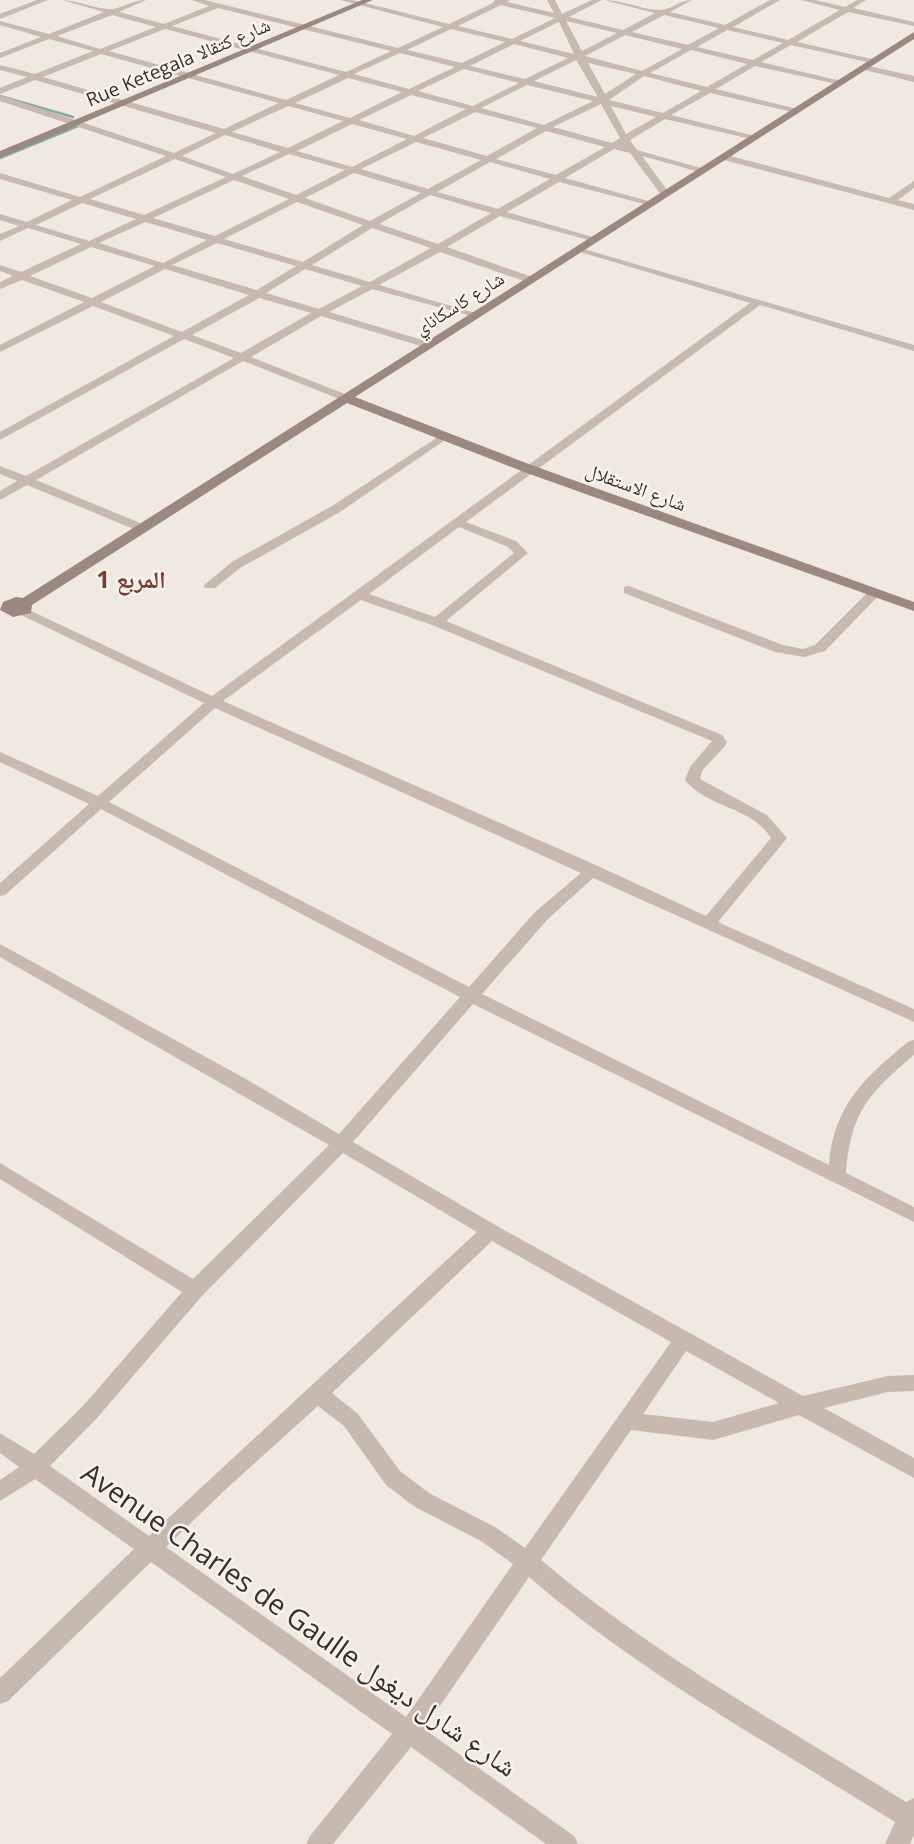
<svg xmlns="http://www.w3.org/2000/svg" width="914" height="1844" viewBox="0 0 914 1844" font-family="'Open Sans','Noto Naskh Arabic',sans-serif">
  <style>
    .lines { fill: none; stroke-linecap: round; stroke-linejoin: round }
    .stream { stroke: #83aaaa; stroke-width: 2.5 }
    .street { fill: #c7b9ae; fill-rule: evenodd }
    .secondary { fill: #9b887f; fill-rule: evenodd }
    .labels { text-anchor: middle; dominant-baseline: central; stroke-width: 5; stroke-linejoin: round; paint-order: stroke }
    .far-street-label { font-size: 19px; fill: #372f2b; stroke: #f8f3ed }
    .neighbourhood-label { font-size: 24px; font-weight: bold; fill: #7c3e2e; stroke: #f8f3ed }
    .near-street-label { font-size: 28px; fill: #372f2b; stroke: #f8f3ed }
  </style>
  <rect width="100%" height="100%" fill="#f0e9e1"/>
  <g class="lines">
    <g class="stream">
      <path d="M 0,96 L 73,117"/>
      <path d="M 0,158 L 78,126"/>
    </g>
    <g class="street">
      <path d="M 37,0 L 48,0 L 0,19 L 0,14 Z"/>
      <path d="M 62,0 C 78,0 100,11 113,9 C 125,7 133,0 146,0 L 119,12 L 164,24 L 209,6 L 192,0 L 205,0 L 398,48 L 443,27 L 340,0 L 353,0 L 449,24 L 493,3 L 495,0 L 510,0 L 507,2 L 554,13 L 547,0 L 555,0 L 562,14 L 592,0 L 602,0 L 569,17 L 623,30 L 655,13 L 604,0 C 623,0 642,10 660,10 C 671,10 680,0 692,0 L 670,12 L 725,25 L 770,0 L 780,0 L 733,27 L 788,40 L 840,10 L 801,0 L 815,0 L 845,7 L 857,0 L 866,0 L 853,8 L 914,22 L 914,26 L 848,12 L 797,42 L 876,60 L 876,64 L 791,45 L 761,62 L 841,81 L 841,85 L 755,66 L 716,89 L 797,109 L 797,113 L 710,93 L 671,115 L 755,136 L 755,140 L 665,119 L 630,140 L 637,150 L 708,170 L 703,173 L 642,156 L 670,194 L 668,196 L 662,196 L 630,153 L 614,149 L 565,178 L 652,202 L 652,206 L 559,182 L 507,212 L 596,238 L 596,242 L 500,216 L 447,247 L 535,278 L 535,282 L 527,282 L 440,252 L 379,285 L 479,314 L 479,318 L 372,289 L 329,312 L 432,343 L 432,347 L 424,347 L 321,316 L 251,357 L 350,396 L 350,400 L 342,400 L 243,361 L 36,480 L 145,525 L 145,531 L 141,532 L 27,485 L 0,500 L 0,491 L 17,481 L 0,474 L 0,466 L 26,476 L 234,358 L 184,339 L 0,440 L 0,432 L 174,336 L 93,306 L 0,352 L 0,345 L 84,302 L 22,280 L 0,289 L 0,282 L 13,276 L 0,271 L 0,265 L 21,272 L 81,244 L 28,228 L 0,241 L 0,234 L 19,226 L 0,220 L 0,214 L 27,222 L 72,200 L 0,179 L 0,173 L 80,197 L 166,156 L 0,101 L 0,95 L 174,153 L 216,133 L 35,80 L 0,94 L 0,88 L 27,77 L 0,70 L 0,65 L 35,74 L 93,51 L 49,39 L 0,58 L 0,53 L 41,37 L 0,25 L 0,21 L 49,34 L 104,12 ZM 501,5 L 555,18 L 512,39 L 458,26 ZM 218,8 L 391,51 L 346,72 L 172,26 ZM 112,15 L 156,27 L 100,49 L 57,36 ZM 664,15 L 719,28 L 688,45 L 632,32 ZM 566,21 L 617,33 L 582,51 ZM 559,22 L 574,54 L 520,41 ZM 165,29 L 339,75 L 286,100 L 109,51 ZM 451,29 L 505,42 L 462,63 L 407,50 ZM 727,30 L 783,43 L 753,60 L 697,47 ZM 625,35 L 682,49 L 642,71 L 585,56 ZM 514,44 L 568,58 L 525,79 L 470,66 ZM 691,50 L 747,64 L 707,87 L 650,73 ZM 400,53 L 455,67 L 409,89 L 354,74 ZM 101,54 L 279,103 L 224,129 L 43,77 ZM 576,60 L 598,97 L 534,81 ZM 588,63 L 636,74 L 605,94 ZM 464,69 L 519,83 L 473,106 L 418,91 ZM 644,76 L 701,91 L 663,113 L 609,100 ZM 348,78 L 402,92 L 350,118 L 295,103 ZM 527,85 L 593,101 L 544,125 L 481,108 ZM 411,95 L 466,109 L 414,136 L 359,120 ZM 601,104 L 620,138 L 612,143 L 553,127 ZM 288,106 L 343,121 L 288,148 L 232,132 ZM 611,106 L 656,117 L 626,134 ZM 475,112 L 537,128 L 487,156 L 423,138 ZM 352,124 L 407,139 L 352,167 L 297,151 ZM 546,131 L 605,147 L 556,175 L 496,159 ZM 225,135 L 280,152 L 233,174 L 182,156 ZM 416,142 L 481,160 L 428,189 L 361,169 ZM 289,154 L 345,170 L 296,195 L 242,176 ZM 175,159 L 226,177 L 144,215 L 90,199 ZM 490,162 L 550,179 L 498,209 L 437,192 ZM 354,173 L 421,193 L 370,221 L 305,198 ZM 234,180 L 289,199 L 215,236 L 153,218 ZM 430,195 L 491,213 L 438,244 L 379,224 ZM 297,202 L 363,225 L 303,262 L 224,239 ZM 82,203 L 136,219 L 89,241 L 36,225 ZM 145,222 L 207,240 L 163,263 L 99,243 ZM 372,228 L 431,248 L 370,282 L 312,265 ZM 217,243 L 296,266 L 257,290 L 172,265 ZM 91,247 L 155,266 L 92,298 L 30,276 ZM 165,269 L 249,295 L 182,332 L 101,302 ZM 305,269 L 362,286 L 319,309 L 266,293 ZM 259,298 L 311,313 L 241,353 L 192,335 Z"/>
      <path d="M 864,65 L 914,76 L 914,82 L 861,69 L 860,67 Z"/>
      <path d="M 723,154 L 889,198 L 914,181 L 914,188 L 898,200 L 914,204 L 914,210 L 720,159 L 718,157 Z"/>
      <path d="M 577,247 L 914,345 L 914,351 L 760,305 L 466,522 L 516,541 L 528,553 L 446,621 L 722,735 L 727,742 L 725,746 L 702,771 L 700,779 L 767,815 L 787,838 L 718,922 L 914,1009 L 914,1022 L 593,878 L 547,920 L 482,994 L 829,1165 C 833,1106 865,1077 908,1042 L 914,1040 L 914,1055 C 868,1094 851,1112 846,1173 L 914,1207 L 914,1222 L 473,1004 L 353,1142 L 497,1226 L 803,1396 L 888,1376 L 914,1375 L 914,1391 L 888,1392 L 824,1408 L 914,1458 L 914,1478 L 799,1415 L 713,1440 L 631,1430 L 541,1560 C 652,1654 782,1725 906,1802 L 914,1798 L 914,1835 L 910,1844 L 885,1844 L 895,1822 C 772,1745 640,1673 529,1577 L 424,1729 L 574,1836 L 578,1844 L 546,1844 L 411,1747 L 333,1844 L 306,1844 L 310,1836 L 392,1734 L 151,1562 L 8,1701 L 0,1704 L 0,1678 L 134,1549 L 35,1479 L 0,1501 L 0,1480 L 19,1467 L 0,1453 L 0,1433 L 34,1454 L 82,1407 L 182,1292 L 0,1179 L 0,1163 L 193,1279 L 329,1145 L 0,957 L 0,944 L 246,1079 L 339,1134 L 460,997 L 101,809 L 5,895 L 0,896 L 0,883 L 89,804 L 0,762 L 0,752 L 98,796 L 204,703 L 15,612 L 22,608 L 27,609 L 212,696 L 750,303 L 577,251 ZM 459,527 L 508,547 L 514,553 L 435,617 L 369,594 ZM 361,600 L 432,625 L 712,741 L 690,767 L 685,780 C 707,808 751,806 771,838 L 706,916 L 598,866 L 223,701 ZM 215,708 L 581,873 L 535,912 L 469,987 L 109,802 ZM 343,1153 L 477,1232 L 149,1536 L 50,1466 L 96,1419 L 202,1296 ZM 492,1241 L 671,1342 L 525,1548 L 495,1527 L 429,1493 L 400,1471 L 358,1414 L 332,1393 ZM 686,1351 L 779,1403 L 713,1422 L 643,1414 ZM 318,1406 L 344,1426 L 386,1485 L 415,1507 L 481,1541 L 513,1564 L 406,1717 L 166,1547 L 225,1490 Z"/>
      <path d="M 444,433 L 450,436 L 448,438 L 340,512 L 240,568 L 215,588 L 205,588 L 204,585 L 232,562 L 332,506 Z"/>
      <path d="M 629,586 L 783,645 L 803,649 L 815,645 L 870,590 L 880,590 L 881,593 L 825,651 L 804,657 L 775,652 L 624,593 L 624,587 Z"/>
    </g>
    <g class="secondary">
      <path d="M 362,0 L 373,0 L 0,158 L 0,151 Z"/>
      <path d="M 914,32 L 914,39 L 355,397 L 534,466 L 914,602 L 914,611 L 524,472 L 347,403 L 32,605 L 31,613 L 13,617 L 0,610 L 3,602 L 16,597 L 23,598 Z"/>
    </g>
  </g>
  <g class="labels">
    <g class="far-street-label">
      <text transform="translate(178 62) rotate(-23)">Rue Ketegala شارع كتقالا</text>
      <text transform="translate(459 303) rotate(-32)">شارع كاسكاناي</text>
      <text transform="translate(636 487) rotate(20)">شارع الاستقلال</text>
    </g>
    <g class="neighbourhood-label">
      <text x="131" y="578">المربع 1</text>
    </g>
    <g class="near-street-label">
      <text transform="translate(300 1619) rotate(35)">Avenue Charles de Gaulle شارع شارل ديغول</text>
    </g>
  </g>
</svg>
